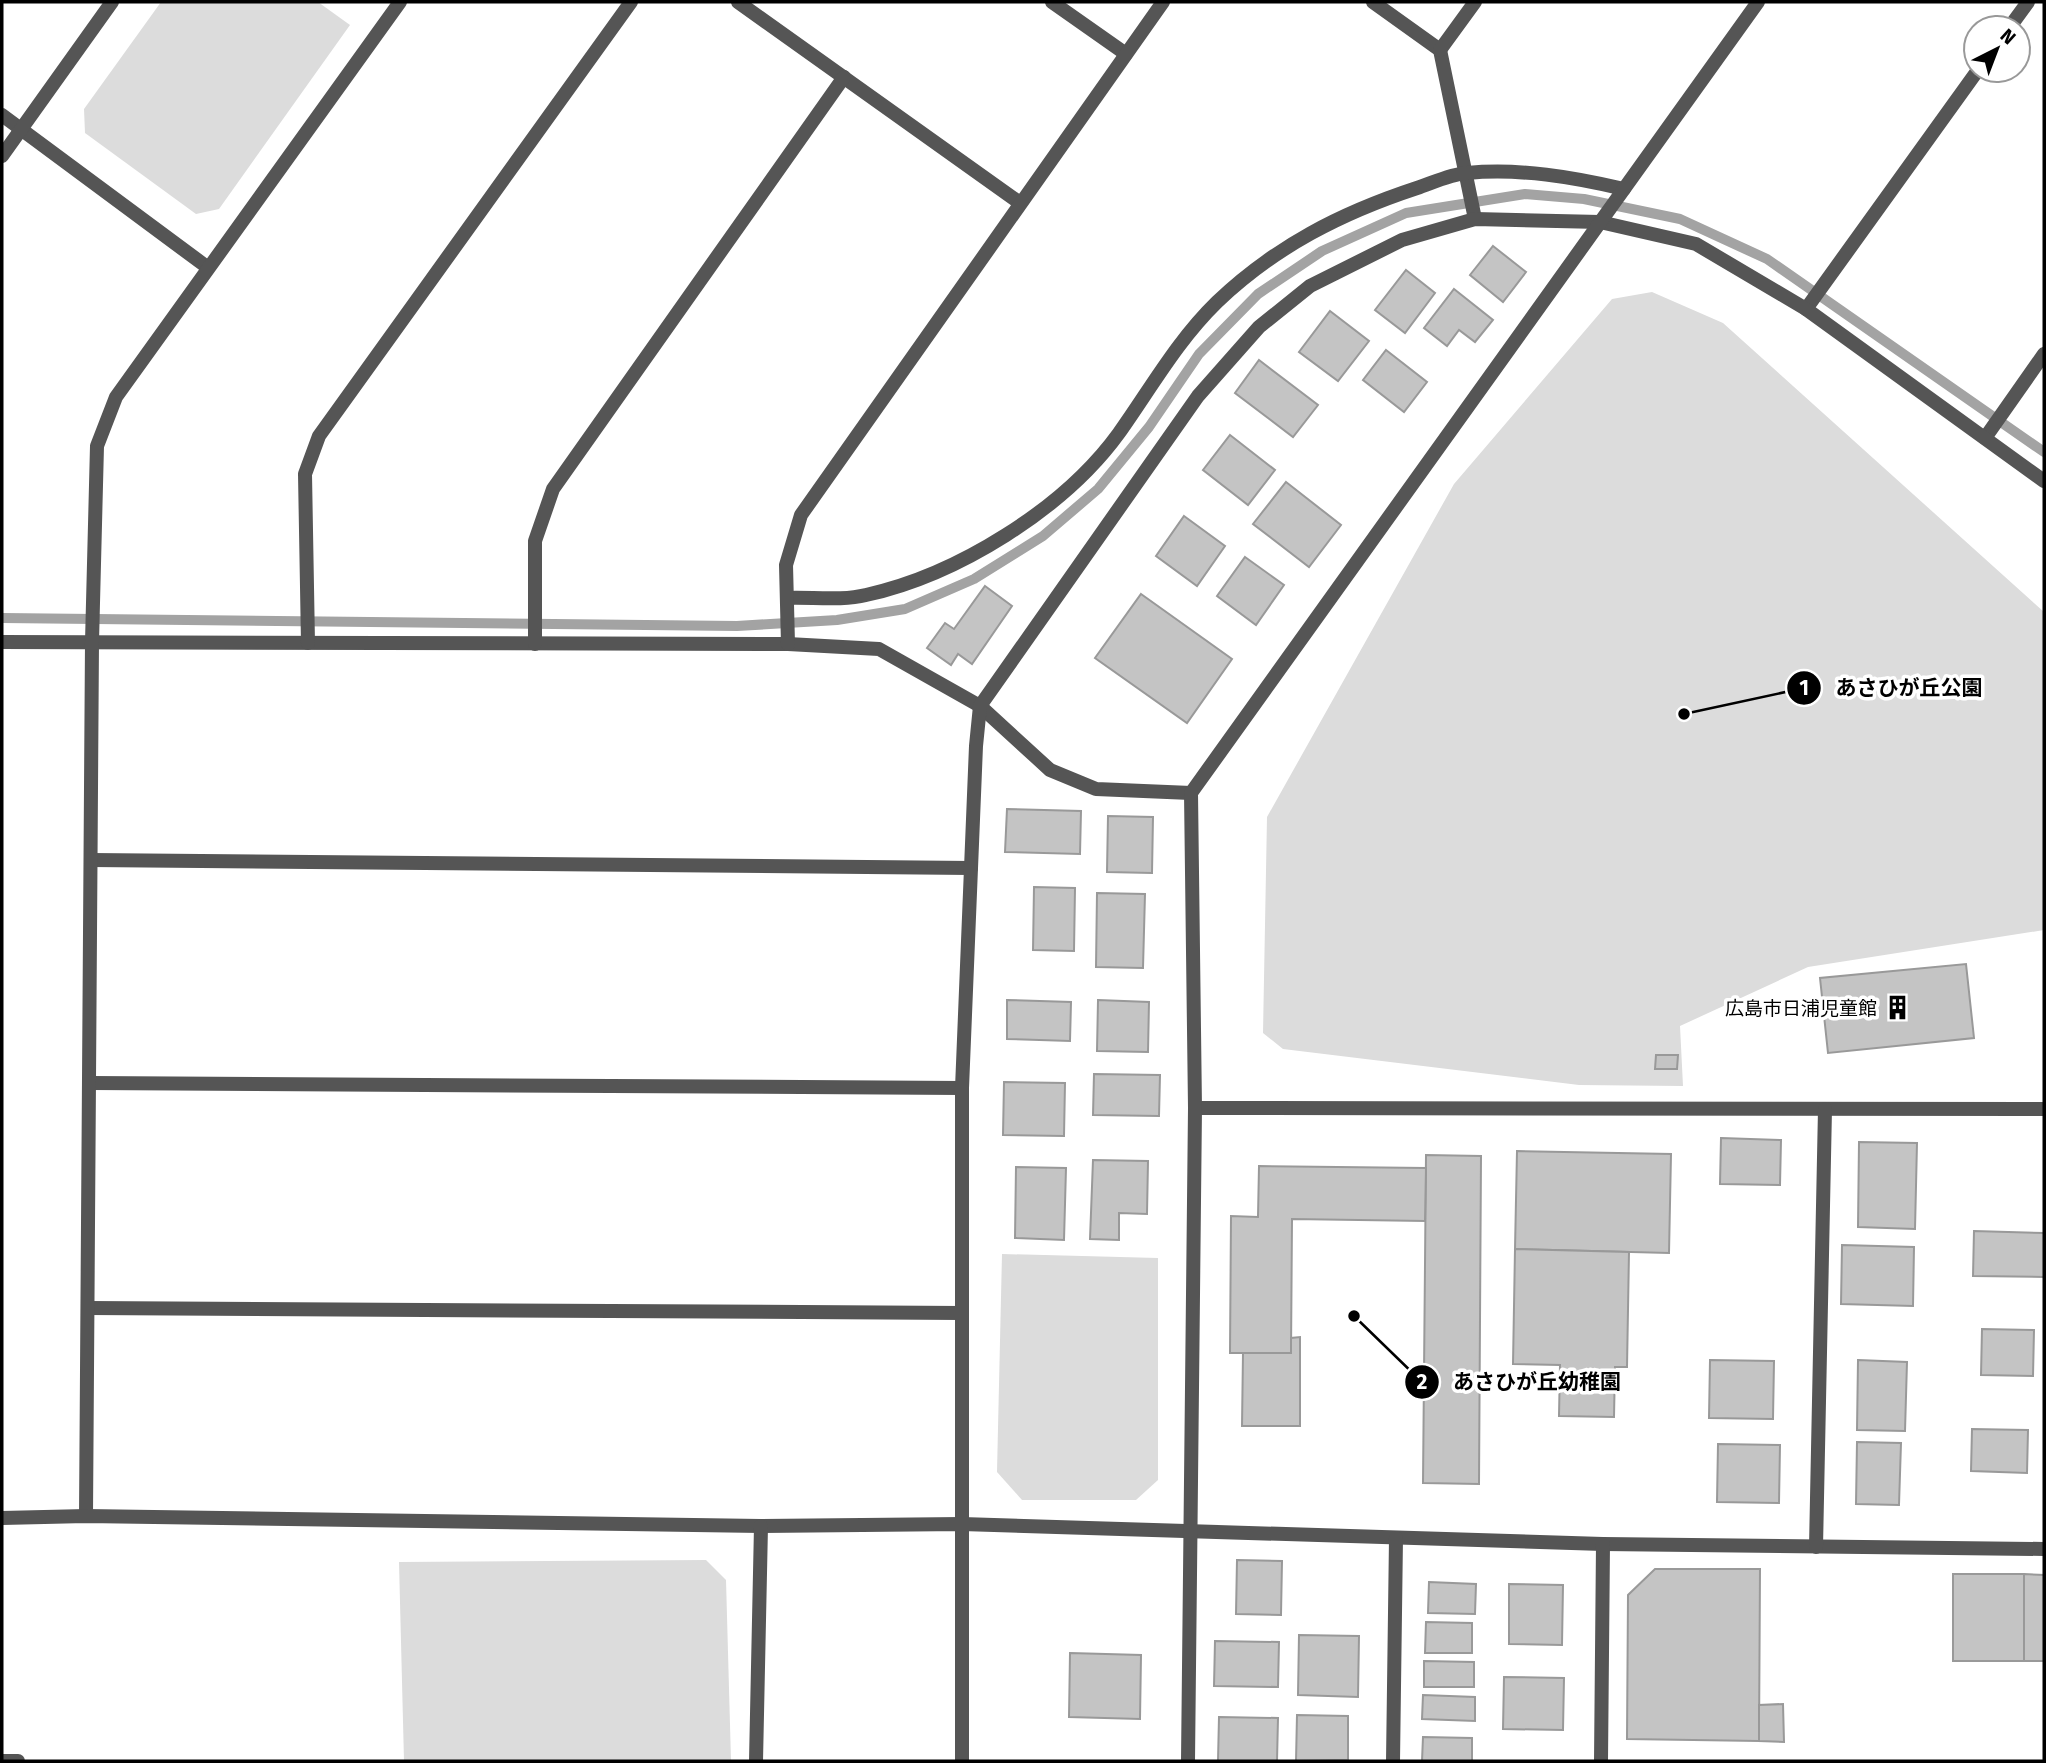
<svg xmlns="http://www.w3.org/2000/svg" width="2046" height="1763" viewBox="0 0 2046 1763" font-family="'Fira Sans','Noto Sans JP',sans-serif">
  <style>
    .green { fill: #dcdcdc }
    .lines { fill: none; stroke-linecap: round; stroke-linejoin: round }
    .stream { stroke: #a3a3a3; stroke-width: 10 }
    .building { fill: #c4c4c4; stroke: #999; stroke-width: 2 }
    .minor { stroke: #555; stroke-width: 14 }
    .tertiary { stroke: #555; stroke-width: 14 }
    .labels { text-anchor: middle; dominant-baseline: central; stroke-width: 7; stroke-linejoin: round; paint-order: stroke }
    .poi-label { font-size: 19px; fill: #000; stroke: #fff; text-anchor: end }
    .leader { fill: none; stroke: #000; stroke-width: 2.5 }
    .callout-dot { fill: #000; stroke: #fff; stroke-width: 2.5 }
    .mark-label { font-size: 21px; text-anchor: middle; font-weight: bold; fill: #fff }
    .callout-label { font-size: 21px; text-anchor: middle; font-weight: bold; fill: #000; stroke: #fff; stroke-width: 7; stroke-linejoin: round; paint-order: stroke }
  </style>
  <rect width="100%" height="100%" fill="#fff"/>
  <g class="green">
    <path d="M 161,2 L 318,2 L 350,25 L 219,209 L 196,214 L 85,133 L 84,109 Z"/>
    <path d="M 1652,292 L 1723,323 L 2044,612 L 2044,930 L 1808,967 L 1680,1026 L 1683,1086 L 1579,1085 L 1283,1049 L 1263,1033 L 1267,817 L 1454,484 L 1612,299 Z"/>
    <path d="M 1002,1254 L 1158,1258 L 1158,1480 L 1136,1500 L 1022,1500 L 997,1472 Z"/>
    <path d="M 706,1560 L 726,1580 L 731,1761 L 404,1761 L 399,1562 Z"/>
  </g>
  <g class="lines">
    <path class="stream" d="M 2,618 L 737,626 L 837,620 L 905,609 L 974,579 L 1043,536 L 1098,489 L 1149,427 L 1199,354 L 1258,294 L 1322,251 L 1406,213 L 1525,194 L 1584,199 L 1680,219 L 1767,259 L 2044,452"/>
  </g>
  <g class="building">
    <path d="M 1493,246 L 1526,272 L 1503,302 L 1470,275 Z"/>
    <path d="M 1406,270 L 1435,293 L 1405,333 L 1375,310 Z"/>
    <path d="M 1454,289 L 1493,320 L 1475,342 L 1459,330 L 1447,346 L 1424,328 Z"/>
    <path d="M 1330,311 L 1369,341 L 1338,381 L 1299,352 Z"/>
    <path d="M 1386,350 L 1427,382 L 1404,412 L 1363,380 Z"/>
    <path d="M 1259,360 L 1318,405 L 1293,437 L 1235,393 Z"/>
    <path d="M 1230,435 L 1275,470 L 1248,505 L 1203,470 Z"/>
    <path d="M 1286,482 L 1341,525 L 1309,567 L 1253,524 Z"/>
    <path d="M 1184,516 L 1225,546 L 1197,586 L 1156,556 Z"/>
    <path d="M 1245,557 L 1284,585 L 1256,625 L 1217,596 Z"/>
    <path d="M 985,586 L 1012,606 L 972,664 L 958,654 L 951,665 L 927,648 L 945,623 L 954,629 Z"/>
    <path d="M 1141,594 L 1232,659 L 1187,723 L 1095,658 Z"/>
    <path d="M 1007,809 L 1081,811 L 1080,854 L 1005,852 Z"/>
    <path d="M 1108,816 L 1153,817 L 1152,873 L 1107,872 Z"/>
    <path d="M 1034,887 L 1075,888 L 1074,951 L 1033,950 Z"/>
    <path d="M 1097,893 L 1145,894 L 1143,968 L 1096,967 Z"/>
    <path d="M 1966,964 L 1974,1038 L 1828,1053 L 1820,978 Z"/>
    <path d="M 1007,1000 L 1071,1002 L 1070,1041 L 1007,1039 Z"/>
    <path d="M 1098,1000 L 1149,1002 L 1148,1052 L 1097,1051 Z"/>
    <path d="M 1656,1055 L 1678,1055 L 1677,1069 L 1655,1069 Z"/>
    <path d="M 1094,1074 L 1160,1075 L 1159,1116 L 1093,1115 Z"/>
    <path d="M 1004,1082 L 1065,1083 L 1064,1136 L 1003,1135 Z"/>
    <path d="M 1721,1138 L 1781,1140 L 1780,1185 L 1720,1184 Z"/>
    <path d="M 1859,1142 L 1917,1143 L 1915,1229 L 1858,1227 Z"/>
    <path d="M 1517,1151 L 1671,1154 L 1669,1253 L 1515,1249 Z"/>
    <path d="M 1426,1155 L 1481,1156 L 1479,1484 L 1423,1483 Z"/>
    <path d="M 1093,1160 L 1148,1161 L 1147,1214 L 1119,1213 L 1119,1240 L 1090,1239 Z"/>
    <path d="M 1259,1166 L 1426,1168 L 1425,1221 L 1292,1219 L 1291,1353 L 1230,1353 L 1231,1216 L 1258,1217 Z"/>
    <path d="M 1016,1167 L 1066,1168 L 1064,1240 L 1015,1238 Z"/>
    <path d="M 1974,1231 L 2044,1233 L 2044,1277 L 1973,1276 Z"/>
    <path d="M 1842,1245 L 1914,1247 L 1913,1306 L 1841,1304 Z"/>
    <path d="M 1515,1249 L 1629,1252 L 1627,1367 L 1615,1367 L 1614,1417 L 1559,1416 L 1560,1365 L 1513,1364 Z"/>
    <path d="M 1982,1329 L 2034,1330 L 2033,1376 L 1981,1375 Z"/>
    <path d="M 1300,1337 L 1300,1426 L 1242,1426 L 1243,1353 L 1291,1353 L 1291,1338 Z"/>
    <path d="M 1710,1360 L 1774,1361 L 1773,1419 L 1709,1418 Z"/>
    <path d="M 1858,1360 L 1907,1362 L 1905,1431 L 1857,1430 Z"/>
    <path d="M 1972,1429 L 2028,1430 L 2027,1473 L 1971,1471 Z"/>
    <path d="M 1857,1442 L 1901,1443 L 1899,1505 L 1856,1504 Z"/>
    <path d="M 1718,1444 L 1780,1445 L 1779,1503 L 1717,1502 Z"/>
    <path d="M 1237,1560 L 1282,1561 L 1281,1615 L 1236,1614 Z"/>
    <path d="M 1655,1569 L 1760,1569 L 1759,1741 L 1627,1739 L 1628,1595 Z"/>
    <rect x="1953" y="1574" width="71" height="87"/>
    <path d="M 2024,1574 L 2044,1575 L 2044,1661 L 2024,1661 Z"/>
    <path d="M 1429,1582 L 1476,1584 L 1475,1614 L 1428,1613 Z"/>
    <path d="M 1509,1584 L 1563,1585 L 1562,1645 L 1509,1644 Z"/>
    <path d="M 1426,1622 L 1472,1623 L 1472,1653 L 1425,1653 Z"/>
    <path d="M 1299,1635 L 1359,1636 L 1358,1697 L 1298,1695 Z"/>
    <path d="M 1215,1641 L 1279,1642 L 1278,1687 L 1214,1686 Z"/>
    <path d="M 1070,1653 L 1141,1655 L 1140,1719 L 1069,1717 Z"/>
    <path d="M 1424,1661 L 1474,1662 L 1474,1687 L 1424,1687 Z"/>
    <path d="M 1504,1677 L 1564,1678 L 1563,1730 L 1503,1729 Z"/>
    <path d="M 1423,1695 L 1475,1697 L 1475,1721 L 1422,1719 Z"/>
    <path d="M 1783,1704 L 1784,1742 L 1759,1741 L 1759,1705 Z"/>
    <path d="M 1297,1715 L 1348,1716 L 1348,1760 L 1296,1761 Z"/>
    <path d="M 1219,1717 L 1278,1718 L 1277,1761 L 1218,1761 Z"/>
    <path d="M 1423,1737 L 1472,1738 L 1472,1761 L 1422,1761 Z"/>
  </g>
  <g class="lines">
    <g class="minor">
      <path d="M 738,2 L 1020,203"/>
      <path d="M 1052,2 L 1126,54"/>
      <path d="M 1373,2 L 1440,50 L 1475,219"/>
      <path d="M 2009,28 L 2028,2"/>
      <path d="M 1440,50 L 1475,2"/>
      <path d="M 2,115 L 207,267"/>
      <path d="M 1806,309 L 1978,70"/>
      <path d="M 1985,438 L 2044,354"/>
      <path d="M 787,598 C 812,597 842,601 866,595 C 957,575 1064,509 1119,433 C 1151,388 1177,341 1217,302 C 1276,246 1341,213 1417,188 C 1432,183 1451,174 1467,173 C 1520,168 1573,177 1624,189"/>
      <path d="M 2,642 L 788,644 L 879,649 L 980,706 L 1050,770 L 1096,789 L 1191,793"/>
      <path d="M 308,643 L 305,474 L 319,436 L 631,2"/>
      <path d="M 535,644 L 535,541 L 553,489 L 844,77"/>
      <path d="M 788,644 L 786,565 L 801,515 L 1163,2"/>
      <path d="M 91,860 L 971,868"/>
      <path d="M 91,1083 L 962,1088"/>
      <path d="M 1195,1108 L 2044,1109"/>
      <path d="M 88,1308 L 962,1313"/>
      <path d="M 86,1516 L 92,642 L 97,446 L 116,397 L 400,2"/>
      <path d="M 2,1518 L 86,1516 L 761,1526 L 962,1524 L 1603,1544 L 2044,1549"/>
      <path d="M 1816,1547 L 1825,1109"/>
      <path d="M 2,1761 L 18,1761"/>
      <path d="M 756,1761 L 761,1526"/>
      <path d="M 962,1761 L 962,1088 L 976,746 L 980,706 L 1198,396 L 1259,327 L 1310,286 L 1402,240 L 1475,219 L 1600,222 L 1696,244 L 1806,309 L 2044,481"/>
      <path d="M 1188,1761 L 1195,1108 L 1191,793 L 1758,2"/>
      <path d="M 1393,1761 L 1396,1538"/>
      <path d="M 1601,1761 L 1603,1544"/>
    </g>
    <path class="tertiary" d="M 2,156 L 112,2"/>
  </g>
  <defs>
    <symbol id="building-bare" viewBox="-9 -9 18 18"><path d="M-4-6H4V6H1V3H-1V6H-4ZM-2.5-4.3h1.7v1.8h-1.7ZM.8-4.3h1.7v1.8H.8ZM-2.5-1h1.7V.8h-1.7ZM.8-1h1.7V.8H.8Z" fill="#000" stroke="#fff" stroke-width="2.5" paint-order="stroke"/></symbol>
  </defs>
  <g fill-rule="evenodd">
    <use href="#building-bare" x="1880" y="990" width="35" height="35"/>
  </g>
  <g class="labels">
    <g class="poi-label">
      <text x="1877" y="1008">広島市日浦児童館</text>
    </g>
  </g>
  <path class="leader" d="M1684 714L1804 688M1354 1316L1422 1382"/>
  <g class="callout-dot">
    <circle cx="1684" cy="714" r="7"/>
    <circle cx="1354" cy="1316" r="7"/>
    <circle cx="1804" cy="688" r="18"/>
    <circle cx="1422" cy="1382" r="18"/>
  </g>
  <g class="mark-label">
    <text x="1804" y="695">1</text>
    <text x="1422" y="1389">2</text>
  </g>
  <g class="callout-label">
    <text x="1909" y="695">あさひが丘公園</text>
    <text x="1537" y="1389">あさひが丘幼稚園</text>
  </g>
  <rect width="2046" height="1763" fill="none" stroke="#000000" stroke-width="7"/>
  <g transform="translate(1997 49) rotate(42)"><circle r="33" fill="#ffffff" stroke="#999999" stroke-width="2"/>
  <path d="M0-5L12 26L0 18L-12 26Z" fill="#000000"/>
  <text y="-10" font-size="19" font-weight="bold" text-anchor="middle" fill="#000000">N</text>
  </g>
</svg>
